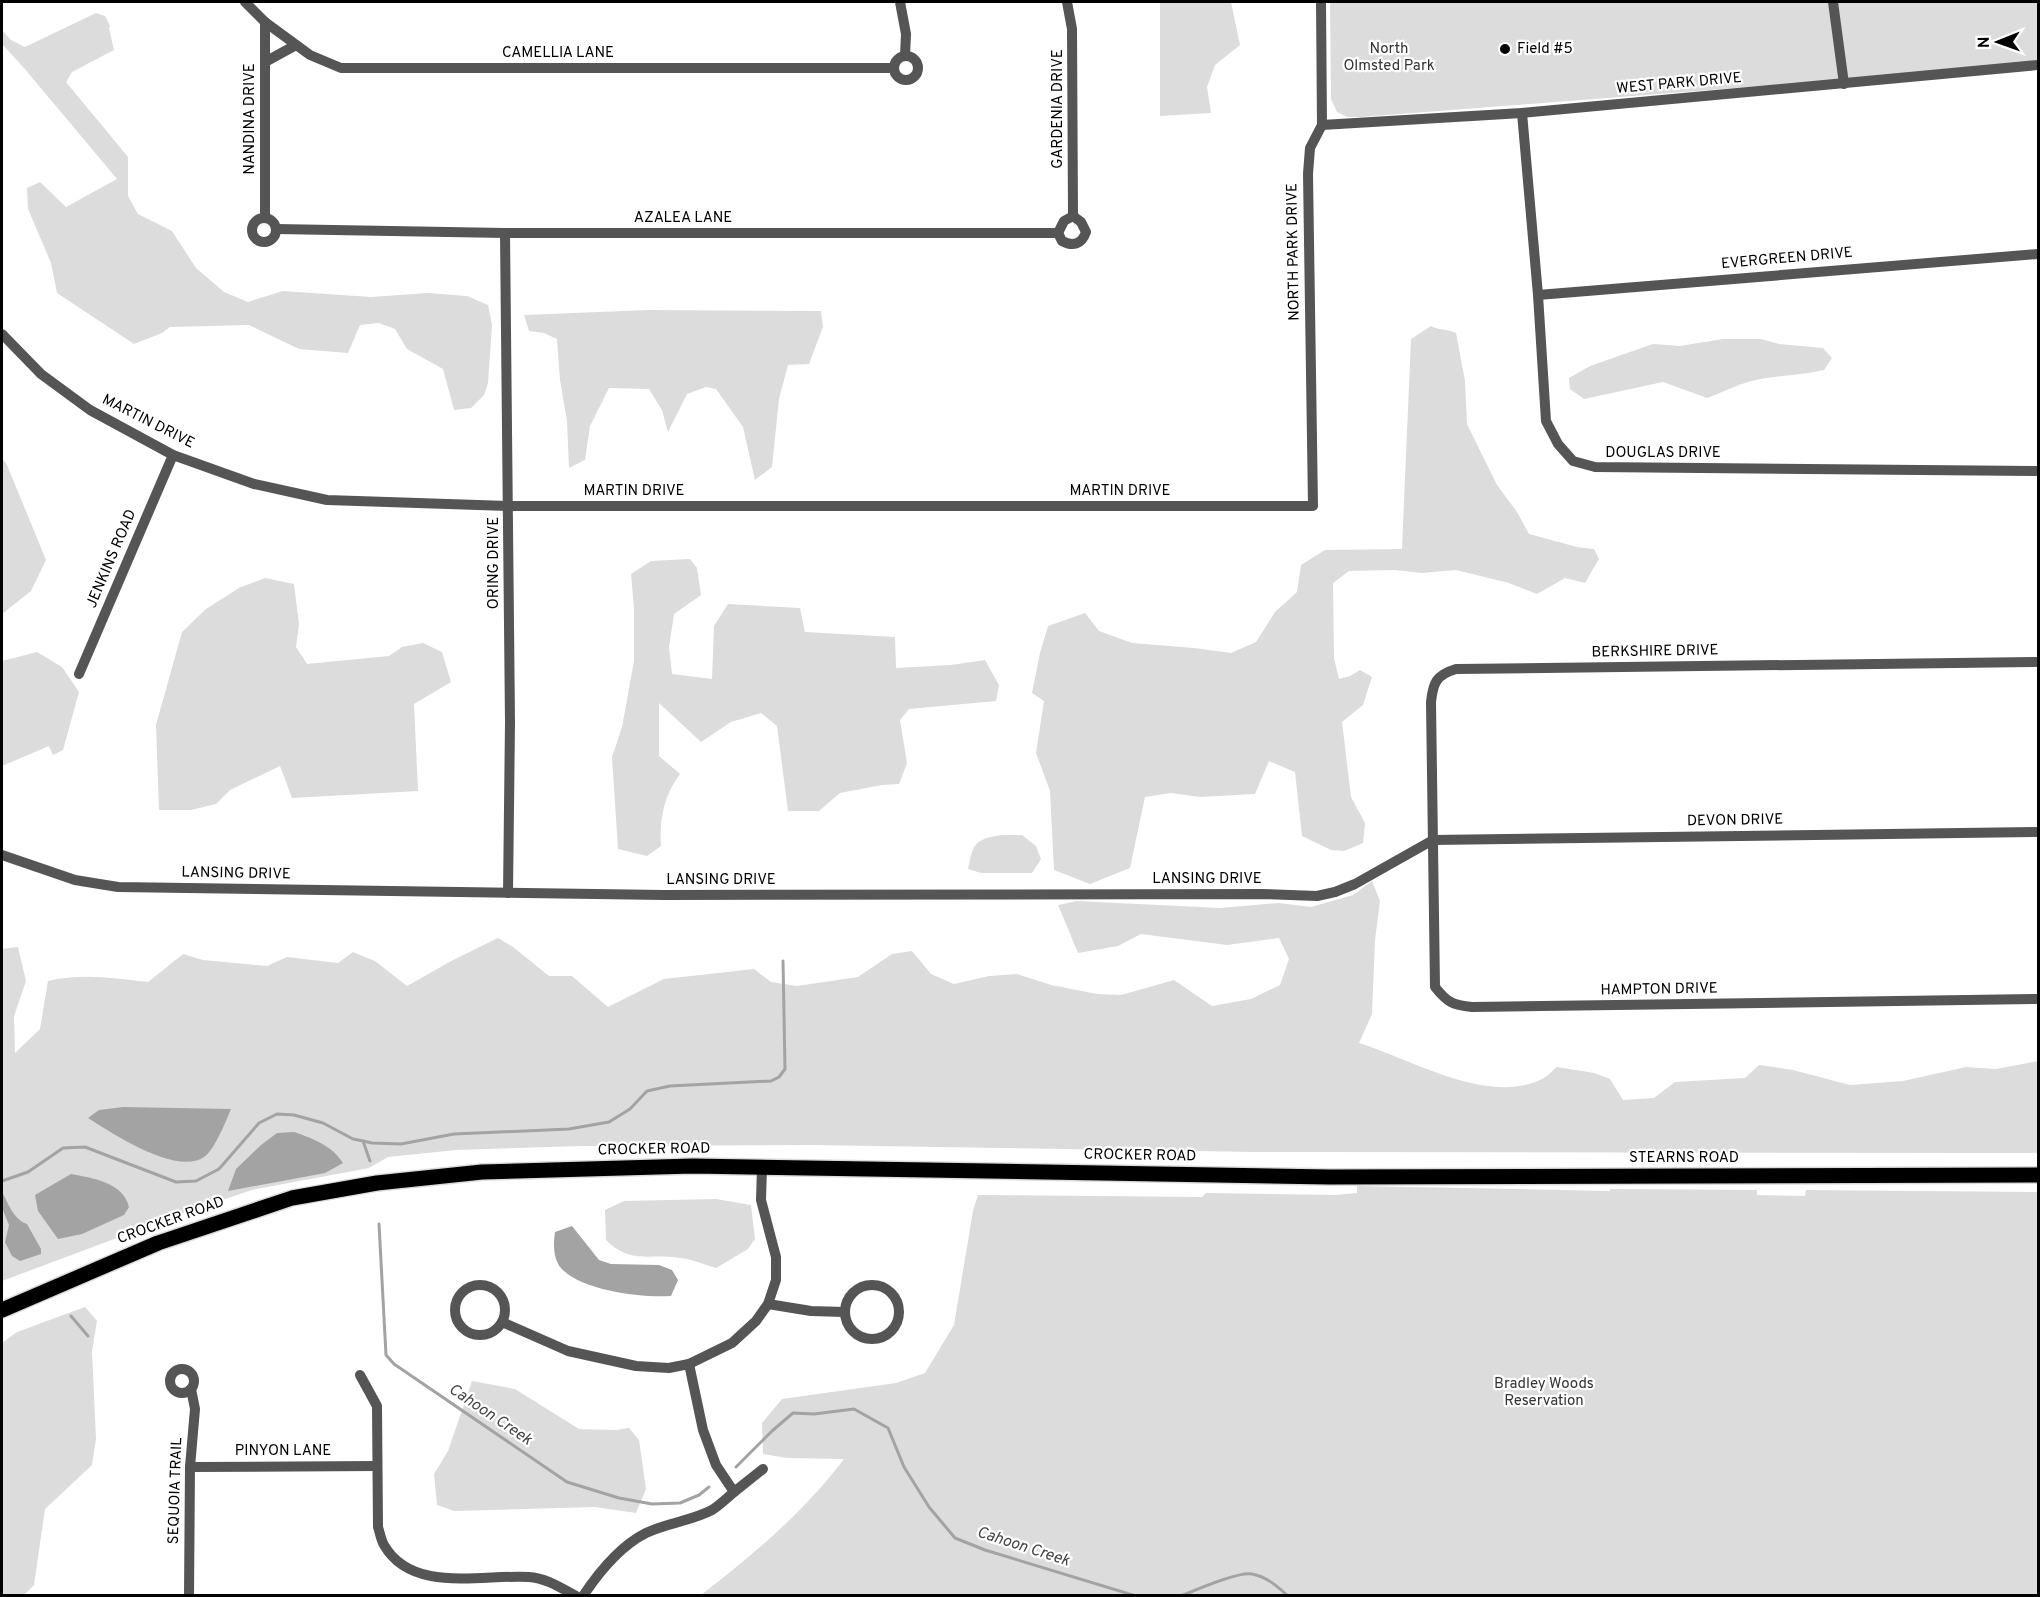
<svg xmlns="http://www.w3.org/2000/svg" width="2040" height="1597" viewBox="0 0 2040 1597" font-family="Overpass,sans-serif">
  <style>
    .green { fill: #dcdcdc }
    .water { fill: #a3a3a3 }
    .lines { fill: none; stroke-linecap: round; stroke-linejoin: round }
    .stream { stroke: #a3a3a3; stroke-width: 3 }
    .primary-casing { stroke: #dbdbdb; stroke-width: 18 }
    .minor { stroke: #555; stroke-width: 10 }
    .primary { stroke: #000; stroke-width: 15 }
    .poi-dot { fill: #000; stroke: #fff; stroke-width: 2 }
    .labels { text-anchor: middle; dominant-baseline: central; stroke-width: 4.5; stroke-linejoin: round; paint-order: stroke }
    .park-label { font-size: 15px; fill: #333; stroke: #fff }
    .poi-label { font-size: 15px; fill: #000; stroke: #fff; text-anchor: start }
    .street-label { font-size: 15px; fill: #000; stroke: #fff }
    .water-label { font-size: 16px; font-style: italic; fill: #444; stroke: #fff }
  </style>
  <rect width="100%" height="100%" fill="#fff"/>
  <g class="green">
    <path d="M 1160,2 L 1231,2 L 1240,45 L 1215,65 L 1207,87 L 1211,113 L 1160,116 Z"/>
    <path d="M 1330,2 L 2038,2 L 2038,61 L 1800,83 L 1361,117 L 1347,117 L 1337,112 L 1331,99 Z"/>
    <path d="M 96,13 L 105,16 L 110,26 L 109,28 L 114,50 L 72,72 L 66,82 L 128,157 L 128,196 L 138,214 L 172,231 L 196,268 L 224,292 L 248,302 L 283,291 L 371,297 L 428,293 L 467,296 L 488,305 L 492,325 L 488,383 L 484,395 L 471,408 L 454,410 L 443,369 L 407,349 L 395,329 L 379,323 L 360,325 L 348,353 L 299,349 L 249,325 L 170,327 L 162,333 L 134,344 L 57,293 L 51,263 L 28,209 L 27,188 L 40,182 L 66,207 L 117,179 L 24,68 L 2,44 L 2,30 L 11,40 L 25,47 Z"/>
    <path d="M 648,310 L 821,311 L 823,327 L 809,364 L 788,365 L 779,399 L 772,467 L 755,480 L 743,427 L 716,389 L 706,387 L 687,394 L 668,432 L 662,410 L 649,389 L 609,388 L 590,426 L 585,460 L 569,468 L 567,421 L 560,380 L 557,339 L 544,333 L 529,331 L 524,315 Z"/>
    <path d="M 1431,326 C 1438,330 1447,329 1456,333 L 1465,381 L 1467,424 L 1497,485 L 1517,512 L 1529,534 L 1577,547 L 1594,549 L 1599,559 L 1585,583 L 1565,578 L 1537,594 L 1509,583 L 1456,570 L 1422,573 L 1395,570 L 1349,571 L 1333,583 L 1334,658 L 1339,679 L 1350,676 L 1360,670 L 1372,677 L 1363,705 L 1342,722 L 1351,797 L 1365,823 L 1363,843 L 1344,851 L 1331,850 L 1302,836 L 1295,772 L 1269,761 L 1255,794 L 1200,797 L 1171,793 L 1145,797 L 1130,868 L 1090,884 L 1054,870 L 1050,791 L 1036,753 L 1044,701 L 1032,693 L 1040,653 L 1048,626 L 1085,613 L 1099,631 L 1132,643 L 1194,648 L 1231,653 L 1256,642 L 1275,612 L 1297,592 L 1301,565 L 1325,550 L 1402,549 L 1411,339 Z"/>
    <path d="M 1723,339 L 1761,339 L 1779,344 L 1823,348 L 1832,358 L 1824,370 C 1799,376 1772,375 1748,382 C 1734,386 1721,393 1707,398 L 1663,382 L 1584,399 L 1570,389 L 1569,378 L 1590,366 L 1653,344 L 1680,346 Z"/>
    <path d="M 2,458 L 7,465 L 46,560 L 31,591 L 2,614 Z"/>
    <path d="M 690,559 L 697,568 L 701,595 L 674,614 L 669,647 L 672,674 L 712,679 L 714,626 L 728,604 L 800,608 L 805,632 L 895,637 L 896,668 L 951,665 L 985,660 L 999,685 L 996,701 L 909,709 L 900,720 L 907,763 L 899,784 L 882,785 L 840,793 L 819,811 L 788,811 L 777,726 L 761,713 L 731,722 L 701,742 L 659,703 L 659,756 L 680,774 C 664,795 659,820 661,846 L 647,856 L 618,849 L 612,757 L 622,727 L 634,661 L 634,608 L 631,574 L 651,561 Z"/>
    <path d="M 265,578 L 294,584 L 299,624 L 296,647 L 307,664 L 389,656 L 402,647 L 423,643 L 442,652 L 451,682 L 414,704 L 418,791 L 292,798 L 280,766 L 230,790 L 216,804 L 191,810 L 159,810 L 156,725 L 182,632 L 206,609 L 239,588 Z"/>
    <path d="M 37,652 L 62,667 L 79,692 L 63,750 L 53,755 L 49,746 L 2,766 L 2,661 Z"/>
    <path d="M 1002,835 L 1022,835 L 1036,846 L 1041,859 L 1032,873 L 981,873 L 968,869 C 973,843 975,839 1002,835 Z"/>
    <path d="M 1372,881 L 1380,901 L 1375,940 L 1372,1014 L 1359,1043 C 1411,1059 1488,1106 1542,1079 C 1547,1077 1552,1071 1557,1067 L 1594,1073 L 1610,1079 L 1623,1100 L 1654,1098 L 1675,1082 L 1745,1078 L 1759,1065 L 1793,1070 L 1850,1085 L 1903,1081 L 1966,1067 L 1996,1069 L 2038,1061 L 2038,1153 L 1256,1152 L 810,1145 L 583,1146 L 456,1150 L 388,1157 L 369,1168 L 252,1190 L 181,1214 L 2,1281 L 2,949 L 18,947 L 26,981 L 14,1016 L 15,1053 L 40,1029 L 48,981 C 81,973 114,978 148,982 L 183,954 L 203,960 L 267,966 L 287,957 L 338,963 L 353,952 L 375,961 L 407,986 L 453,960 L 498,938 L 513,947 L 549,976 L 572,976 L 608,1007 L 664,979 L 754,969 L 771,982 L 797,986 L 858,977 L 892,954 L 912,951 L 931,974 L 954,984 L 989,976 L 1017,974 L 1051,985 L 1097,994 L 1121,995 L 1174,980 L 1212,1006 L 1251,999 L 1280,985 L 1289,959 L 1279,938 L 1227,945 L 1141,934 L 1118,946 L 1078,953 L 1058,905 L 1077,901 L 1220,908 L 1279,903 L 1311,907 L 1353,895 Z"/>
    <path d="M 1357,1186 L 1610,1191 L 1610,1189 L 1757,1190 L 1757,1195 L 1805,1196 L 1806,1190 L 2038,1192 L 2038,1595 L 701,1595 C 753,1555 804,1512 844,1459 L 787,1458 L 763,1454 L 762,1423 L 782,1399 L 896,1383 L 925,1373 L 954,1325 L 973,1211 L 978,1195 L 1202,1197 L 1206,1193 L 1336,1195 L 1357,1193 Z"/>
    <path d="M 716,1199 L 751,1205 L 755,1239 L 748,1249 L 716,1268 C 705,1265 692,1259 680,1258 C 649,1253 632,1265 606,1240 L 605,1210 L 624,1201 Z"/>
    <path d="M 85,1307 L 97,1321 L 92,1351 L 96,1439 L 92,1465 L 45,1509 L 34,1585 L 24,1595 L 2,1595 L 2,1343 L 17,1332 Z"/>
    <path d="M 472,1381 L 515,1389 L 579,1429 L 616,1430 L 629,1428 L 639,1440 L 646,1489 L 636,1513 L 595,1507 L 454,1511 L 437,1505 L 434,1474 L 448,1451 Z"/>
  </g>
  <g class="water">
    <path d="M 123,1107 L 231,1109 C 226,1121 214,1151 204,1157 C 176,1176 112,1133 88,1118 L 99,1110 Z"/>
    <path d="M 294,1132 C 314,1139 331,1145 343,1163 L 325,1173 L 228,1191 L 236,1169 L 261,1145 L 277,1133 Z"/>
    <path d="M 71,1174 C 92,1178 123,1182 129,1207 L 124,1215 L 82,1234 L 58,1239 L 38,1211 L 35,1195 Z"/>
    <path d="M 2,1192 C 8,1203 14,1220 27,1224 L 41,1249 L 41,1254 L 20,1261 L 12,1256 L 5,1242 L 9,1225 L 2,1208 Z"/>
    <path d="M 572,1226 L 599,1260 L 611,1264 L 659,1265 L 672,1270 L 678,1280 L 671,1296 C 642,1298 586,1291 564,1271 C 553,1262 553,1245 555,1232 Z"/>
  </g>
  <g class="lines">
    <g class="stream">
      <path d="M 363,1141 L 372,1143 L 401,1144 L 454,1134 L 569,1129 L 609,1122 L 630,1109 L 647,1091 L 670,1086 L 771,1081 L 779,1077 L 785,1069 L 783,961"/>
      <path d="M 2,1181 L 28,1172 L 63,1148 L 85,1147 L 176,1182 L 196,1181 L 219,1169 L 259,1123 L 277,1114 L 294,1115 L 323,1123 L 353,1139 L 363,1141 L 370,1161"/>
      <path d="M 379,1224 L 386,1355 L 394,1364 L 567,1482 L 619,1498 L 652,1504 L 680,1503 L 699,1495 L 709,1487"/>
      <path d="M 71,1316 L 88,1336"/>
      <path d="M 736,1467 L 772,1431 L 793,1413 L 814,1414 L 854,1409 L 888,1428 L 904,1467 L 929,1507 L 955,1538 L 985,1550 L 1136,1596"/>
      <path d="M 1181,1596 C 1195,1590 1240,1571 1252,1574 C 1267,1577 1277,1586 1288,1596"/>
    </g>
    <defs>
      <path id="primary" d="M 2,1310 L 158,1243 L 292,1198 L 377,1183 L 482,1172 L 693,1166 L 1330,1177 L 2038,1175"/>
    </defs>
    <use href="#primary" class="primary-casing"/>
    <g class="minor">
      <path d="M 245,2 L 265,22 L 310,55 L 341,68 L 894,68"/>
      <path d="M 900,2 L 906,34 L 905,56"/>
      <path d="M 1833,2 L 1844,84"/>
      <circle cx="906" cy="68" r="12"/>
      <path d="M 265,62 L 296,45"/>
      <path d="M 1522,113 L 1538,295 L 1546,421 L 1558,444 L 1573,461 L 1595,467 L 2038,471"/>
      <path d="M 1322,125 L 1522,113 L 2038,65"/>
      <path d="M 265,217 L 265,22"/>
      <circle cx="264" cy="230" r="12"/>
      <path d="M 276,229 L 505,233 L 1058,233 L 1062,241 C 1073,247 1082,244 1086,232 L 1081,222 L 1073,216 L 1072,29 L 1067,2"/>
      <path d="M 505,233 L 510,722 L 508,893"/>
      <path d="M 1058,233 L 1064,221 L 1073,216"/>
      <path d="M 1538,295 L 2038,254"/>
      <path d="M 2,334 L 41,374 L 90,410 L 173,455 L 254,484 L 327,500 L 508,506 L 1313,506 L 1308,174 L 1310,148 L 1322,125 L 1321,2"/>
      <path d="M 2038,662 L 1456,669 C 1436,675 1433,683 1431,702 L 1435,987 C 1447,1002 1452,1005 1472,1007 L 2038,999"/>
      <path d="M 79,674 L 173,455"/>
      <path d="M 2,855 L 75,880 L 118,887 L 664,895 L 1262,894 L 1317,896 L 1335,892 L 1355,884 L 1433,840 L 2038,832"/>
      <circle cx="872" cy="1312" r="27"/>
      <circle cx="480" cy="1310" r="25"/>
      <path d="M 768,1304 L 811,1311 L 844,1312"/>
      <path d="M 502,1322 L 568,1351 L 636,1366 L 669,1368 L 689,1364 L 732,1343 L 756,1321 L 768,1304 L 776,1280 L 776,1257 L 761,1200 L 762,1167"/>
      <circle cx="182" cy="1381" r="12"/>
      <path d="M 360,1375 L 377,1406 L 378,1527 C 380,1533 381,1540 384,1545 C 412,1594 483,1574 529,1577 C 546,1578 561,1588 576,1596"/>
      <path d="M 190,1467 L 376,1466"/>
      <path d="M 734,1492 L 763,1469"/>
      <path d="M 189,1596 L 190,1467 L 195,1409 L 191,1389"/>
      <path d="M 583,1596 C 599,1572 620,1546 646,1533 C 667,1523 691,1521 712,1510 C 720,1505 727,1498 734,1492 L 716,1465 L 703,1430 L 689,1364"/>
    </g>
    <use href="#primary" class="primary"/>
  </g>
  <circle class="poi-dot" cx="1505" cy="49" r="6"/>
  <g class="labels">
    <g class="park-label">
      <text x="1389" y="49">North<tspan x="1389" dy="17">Olmsted Park</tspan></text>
      <text x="1544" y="1384">Bradley Woods<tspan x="1544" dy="17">Reservation</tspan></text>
    </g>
    <g class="poi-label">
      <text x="1517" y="49">Field #5</text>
    </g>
    <g class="street-label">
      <text x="558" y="53">CAMELLIA LANE</text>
      <text transform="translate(1679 84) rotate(-5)">WEST PARK DRIVE</text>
      <text transform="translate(1058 109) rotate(-90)">GARDENIA DRIVE</text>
      <text transform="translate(250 119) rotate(-90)">NANDINA DRIVE</text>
      <text x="683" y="218">AZALEA LANE</text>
      <text transform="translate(1294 252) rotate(-91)">NORTH PARK DRIVE</text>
      <text transform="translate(1787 259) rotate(-5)">EVERGREEN DRIVE</text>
      <text transform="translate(148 422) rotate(27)">MARTIN DRIVE</text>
      <text x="1663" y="453">DOUGLAS DRIVE</text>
      <text x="634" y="491">MARTIN DRIVE</text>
      <text x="1120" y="491">MARTIN DRIVE</text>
      <text transform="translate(112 559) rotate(-67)">JENKINS ROAD</text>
      <text transform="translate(494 563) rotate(-90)">ORING DRIVE</text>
      <text transform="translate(1655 652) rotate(-1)">BERKSHIRE DRIVE</text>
      <text transform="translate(1735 821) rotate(-1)">DEVON DRIVE</text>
      <text transform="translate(236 874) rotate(1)">LANSING DRIVE</text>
      <text x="1207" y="879">LANSING DRIVE</text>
      <text x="721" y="880">LANSING DRIVE</text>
      <text transform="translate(1659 990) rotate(-1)">HAMPTON DRIVE</text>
      <text transform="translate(654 1150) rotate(-1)">CROCKER ROAD</text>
      <text transform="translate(1140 1156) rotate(1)">CROCKER ROAD</text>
      <text x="1684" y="1158">STEARNS ROAD</text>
      <text transform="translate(171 1221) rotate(-20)">CROCKER ROAD</text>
      <text x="283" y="1451">PINYON LANE</text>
      <text transform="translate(176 1491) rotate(-88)">SEQUOIA TRAIL</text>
    </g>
    <g class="water-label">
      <text transform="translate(490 1415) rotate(34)">Cahoon Creek</text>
      <text transform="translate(1023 1547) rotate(18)">Cahoon Creek</text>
    </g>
  </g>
  <rect width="2040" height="1597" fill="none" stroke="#000000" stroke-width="6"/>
  <g transform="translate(1998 42) rotate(269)" stroke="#ffffff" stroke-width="4.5" paint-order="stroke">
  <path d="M0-4.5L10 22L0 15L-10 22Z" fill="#000000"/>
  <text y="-9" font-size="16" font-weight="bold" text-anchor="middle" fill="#000000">N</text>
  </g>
</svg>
